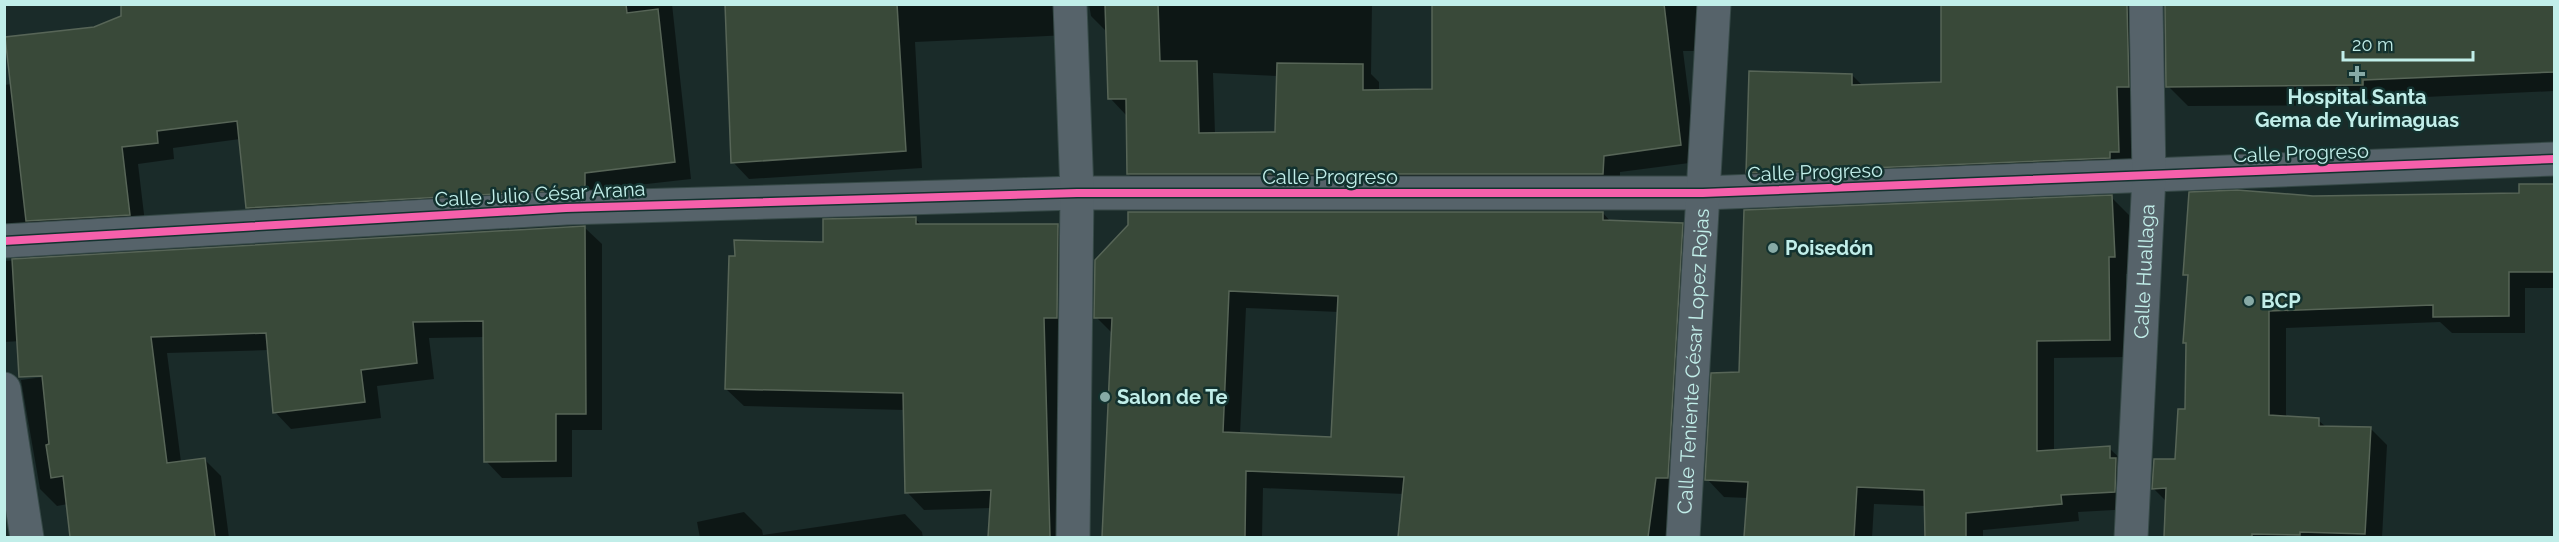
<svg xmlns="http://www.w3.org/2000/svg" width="2559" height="542" viewBox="0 0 2559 542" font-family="Raleway,sans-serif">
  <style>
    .shadow { fill: #0007; fill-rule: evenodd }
    .building { fill: #394939; stroke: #576557; stroke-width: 1.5; fill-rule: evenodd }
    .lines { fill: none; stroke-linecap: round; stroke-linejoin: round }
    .minor-casing { stroke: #364947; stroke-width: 35 }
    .tertiary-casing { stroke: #364947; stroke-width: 35 }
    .minor { stroke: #56636a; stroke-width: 33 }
    .tertiary { stroke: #56636a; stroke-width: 33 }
    .cycleway-casing { stroke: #13322f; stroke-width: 11 }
    .cycleway { stroke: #f560ab; stroke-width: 8 }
    .poi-dot { fill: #87aaa6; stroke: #13322f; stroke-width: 2 }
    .labels { text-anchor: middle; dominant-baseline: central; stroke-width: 5; stroke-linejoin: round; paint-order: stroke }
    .poi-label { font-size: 20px; font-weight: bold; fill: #c1eee9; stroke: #13322f; text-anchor: start }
    .street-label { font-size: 20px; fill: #c1eee9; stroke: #13322f }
  </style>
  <rect width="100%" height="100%" fill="#1a2b29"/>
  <g class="shadow">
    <path d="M 122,4 L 672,4 L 691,179 L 602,189 L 602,205 L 265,224 L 248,207 L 240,139 L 173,148 L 174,159 L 138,164 L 146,231 L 4,249 L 4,85 L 12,84 L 95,28 L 123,17 Z"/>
    <path d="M 727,4 L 1077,4 L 1068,35 L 915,42 L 922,168 L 749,179 L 733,162 Z"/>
    <path d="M 1089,4 L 1372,4 L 1371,74 L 1379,82 L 1379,91 L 1434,91 L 1436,4 L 1700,4 L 1699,51 L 1683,51 L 1697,162 L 1620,172 L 1620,190 L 1145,190 L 1128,174 L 1126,115 L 1110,98 L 1106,31 L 1091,16 ZM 1213,73 L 1278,76 L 1277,133 L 1215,134 Z"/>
    <path d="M 1942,4 L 2132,4 L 2135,168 L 1764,189 L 1747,172 L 1852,75 L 1863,86 L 1942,83 Z"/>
    <path d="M 2165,4 L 2554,4 L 2554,91 L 2383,99 L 2383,105 L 2188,106 L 2168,86 Z"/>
    <path d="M 2554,185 L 2554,288 L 2525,288 L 2525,333 L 2452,333 L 2440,322 L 2286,328 L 2286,418 L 2318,420 L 2326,427 L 2370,428 L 2387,445 L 2382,538 L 2166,538 L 2167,502 L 2154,489 L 2177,461 L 2187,411 L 2187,345 L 2184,342 L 2189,278 L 2185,274 L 2313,197 L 2520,195 L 2520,186 Z"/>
    <path d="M 2111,197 L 2129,215 L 2131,274 L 2126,274 L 2127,357 L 2054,358 L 2054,451 L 2109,448 L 2127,465 L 2132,509 L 2078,512 L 2079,521 L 1983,530 L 1983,538 L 1926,538 L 1926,506 L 1874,504 L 1872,538 L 1746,538 L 1748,498 L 1724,497 L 1707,479 L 1740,373 Z"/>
    <path d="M 1603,213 L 1611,222 L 1682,224 L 1699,242 L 1668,538 L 1400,538 L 1404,494 L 1263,488 L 1262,538 L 1103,538 L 1113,334 L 1096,317 ZM 1246,308 L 1339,312 L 1333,439 L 1240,434 Z"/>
    <path d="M 915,218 L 922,226 L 1057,226 L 1075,243 L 1066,538 L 990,538 L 991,508 L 924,510 L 907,492 L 905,410 L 744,406 L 726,389 L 825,244 Z"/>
    <path d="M 585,228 L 602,244 L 602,430 L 572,430 L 572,477 L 502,478 L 486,461 L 485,337 L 429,338 L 434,379 L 377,386 L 381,418 L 291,429 L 275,412 L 269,350 L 167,353 L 181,462 L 204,459 L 221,476 L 229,538 L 72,538 L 68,504 L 57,506 L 40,489 L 21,380 L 110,368 L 107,336 L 4,342 L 4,261 Z"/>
    <path d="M 744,512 L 762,530 L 763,535 L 905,514 L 922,532 L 923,538 L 700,538 L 697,522 Z"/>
  </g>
  <g class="building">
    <path d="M 121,4 L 626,4 L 627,13 L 658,9 L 675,162 L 585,173 L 585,189 L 246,208 L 237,121 L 157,131 L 158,143 L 122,147 L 130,215 L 26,221 L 5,37 L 94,27 L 121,16 Z"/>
    <path d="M 725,4 L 897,4 L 906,151 L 731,163 Z"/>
    <path d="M 1105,4 L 1158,4 L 1160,61 L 1197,61 L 1199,133 L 1275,132 L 1277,63 L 1363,64 L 1363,90 L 1432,89 L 1432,4 L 1664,4 L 1681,145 L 1604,156 L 1603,174 L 1127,174 L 1126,99 L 1108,99 Z"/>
    <path d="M 1941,4 L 2127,4 L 2129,87 L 2117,87 L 2119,152 L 2110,152 L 2110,158 L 1746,173 L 1749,71 L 1852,74 L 1852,85 L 1941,82 Z"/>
    <path d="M 2165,4 L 2554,4 L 2554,72 L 2363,80 L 2363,85 L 2166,87 Z"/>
    <path d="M 2519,184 L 2554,184 L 2554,272 L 2509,272 L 2509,316 L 2433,317 L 2433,305 L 2269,311 L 2269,415 L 2319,418 L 2319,426 L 2371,427 L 2365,534 L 2300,532 L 2300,535 L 2252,534 L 2252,537 L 2164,537 L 2166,488 L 2152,489 L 2154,459 L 2175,459 L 2178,409 L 2185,409 L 2186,343 L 2183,343 L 2188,275 L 2183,275 L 2189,192 L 2237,190 L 2313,196 L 2519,193 Z"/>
    <path d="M 2112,195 L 2115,257 L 2109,257 L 2110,340 L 2037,341 L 2037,451 L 2110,446 L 2110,458 L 2116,458 L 2115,492 L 2061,495 L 2062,504 L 1966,513 L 1966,537 L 1925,537 L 1924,490 L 1857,487 L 1854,537 L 1744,537 L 1748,482 L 1705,480 L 1711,373 L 1739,372 L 1744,210 Z"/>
    <path d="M 1128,212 L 1603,212 L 1603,220 L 1683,223 L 1668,478 L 1656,478 L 1648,537 L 1398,537 L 1404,477 L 1246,471 L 1245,537 L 1102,537 L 1112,318 L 1094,318 L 1095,260 L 1128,225 ZM 1229,291 L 1338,296 L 1331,437 L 1223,432 Z"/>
    <path d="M 916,217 L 916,224 L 1058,224 L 1057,318 L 1044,318 L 1050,537 L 988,537 L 991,490 L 905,493 L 903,393 L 725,389 L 729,256 L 735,256 L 734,240 L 823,242 L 823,219 Z"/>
    <path d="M 585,226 L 586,414 L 556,414 L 556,461 L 484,462 L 483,321 L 413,322 L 417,363 L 361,370 L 365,402 L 273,413 L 266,333 L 151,337 L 167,463 L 205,458 L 215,537 L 70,537 L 63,476 L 51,478 L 46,445 L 49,444 L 42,376 L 19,377 L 12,259 Z"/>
  </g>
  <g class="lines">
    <defs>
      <g id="minor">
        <path d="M 4,241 L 566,208 L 1077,193 L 1703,193 L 2554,159"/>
        <path d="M 4,389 L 27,538"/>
        <path id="s1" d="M 1683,538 L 1714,4"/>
        <path id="s2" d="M 2131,538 L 2149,176 L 2146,4"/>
      </g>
      <path id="tertiary" d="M 1070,4 L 1077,193 L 1073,538"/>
    </defs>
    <use href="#minor" class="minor-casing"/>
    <use href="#tertiary" class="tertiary-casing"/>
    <use href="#minor" class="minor"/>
    <use href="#tertiary" class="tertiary"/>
    <defs>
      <path id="cycleway" d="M 4,241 L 566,208 L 1077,193 L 1703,193 L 2554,159"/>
    </defs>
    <use href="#cycleway" class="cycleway-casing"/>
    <use href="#cycleway" class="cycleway"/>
  </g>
  <g class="poi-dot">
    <path d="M2354 65h6v6h6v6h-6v6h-6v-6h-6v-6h6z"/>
    <circle cx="1773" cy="248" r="6"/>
    <circle cx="2249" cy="301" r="6"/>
    <circle cx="1105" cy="397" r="6"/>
  </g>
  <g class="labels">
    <g class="poi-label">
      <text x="2357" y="97" text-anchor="middle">Hospital Santa<tspan x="2357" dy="23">Gema de Yurimaguas</tspan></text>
      <text x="1785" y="248">Poisedón</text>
      <text x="2261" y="301">BCP</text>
      <text x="1117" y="397">Salon de Te</text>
    </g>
    <g class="street-label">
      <text transform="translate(2301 153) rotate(-2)">Calle Progreso</text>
      <text transform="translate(1815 172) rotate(-2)">Calle Progreso</text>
      <text x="1330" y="177">Calle Progreso</text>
      <text transform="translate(540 194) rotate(-3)">Calle Julio César Arana</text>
      <text stroke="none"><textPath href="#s2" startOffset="267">Calle Huallaga</textPath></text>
      <text stroke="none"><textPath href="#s1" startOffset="177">Calle Teniente César Lopez Rojas</textPath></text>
    </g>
  </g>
  <rect width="2559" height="542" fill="none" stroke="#c1eee9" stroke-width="12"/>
  <path d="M2343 51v9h130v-9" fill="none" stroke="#c1eee9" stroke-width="3"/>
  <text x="2352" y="51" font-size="18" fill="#c1eee9" stroke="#13322f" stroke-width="4.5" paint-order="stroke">20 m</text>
</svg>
